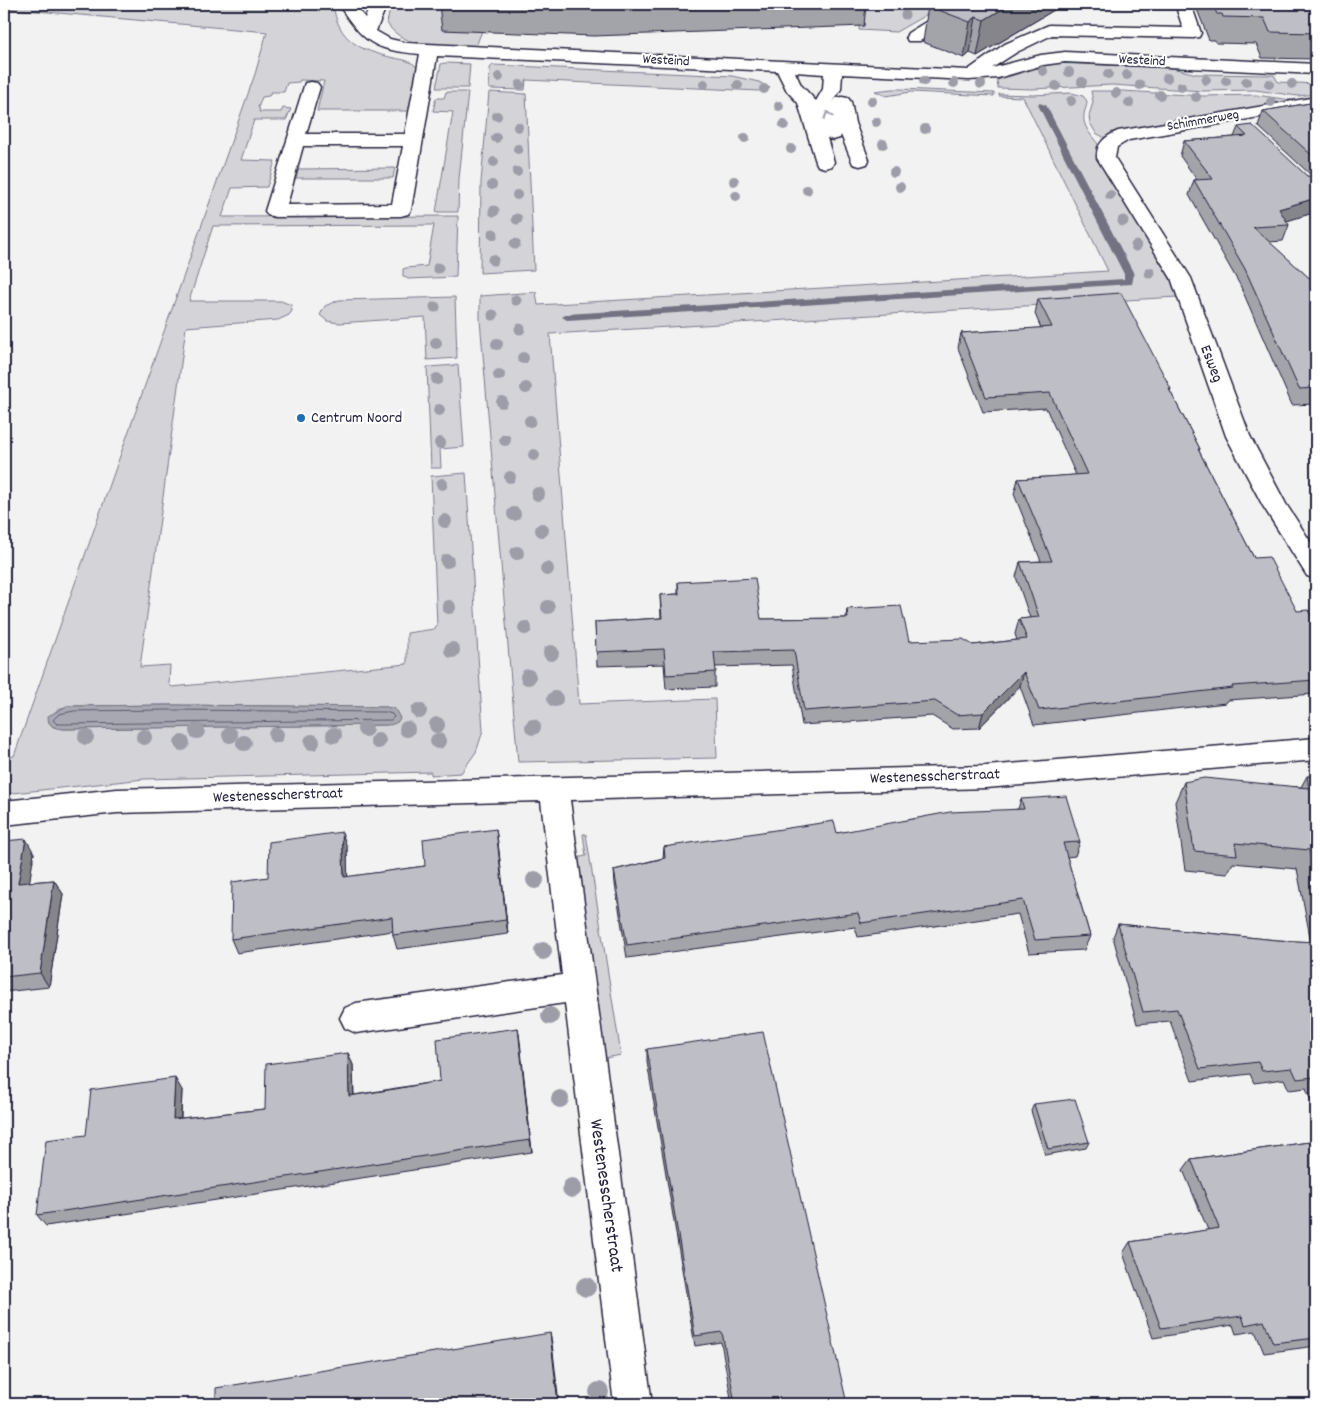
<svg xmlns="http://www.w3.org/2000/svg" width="1320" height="1408" viewBox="0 0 1320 1408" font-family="Dekko,sans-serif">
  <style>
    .green { fill: #d3d3d8; stroke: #7a7a8a; fill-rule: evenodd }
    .water { fill: #a8a8b2; stroke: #727282 }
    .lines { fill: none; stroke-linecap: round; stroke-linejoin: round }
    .shore { stroke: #58586b; stroke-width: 1 }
    .stream { fill: #727282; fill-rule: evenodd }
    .minor-casing { stroke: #22223b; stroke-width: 3 }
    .minor { fill: #fff; fill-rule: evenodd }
    .tree { fill: #9d9da8 }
    .wall { fill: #a3a3aa; stroke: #22223b }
    .shaded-wall { fill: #85858b; stroke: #22223b }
    .building { fill: #bebec6; stroke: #22223b }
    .oneway { stroke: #9c9ca7 }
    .poi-dot { fill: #1f6fb2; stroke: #fff; stroke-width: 2 }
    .labels { text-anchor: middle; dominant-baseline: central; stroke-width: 4.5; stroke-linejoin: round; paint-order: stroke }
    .far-street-label { font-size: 14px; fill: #22223b; stroke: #fff }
    .street-label { font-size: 16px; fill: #22223b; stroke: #fff }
    .poi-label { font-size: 16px; fill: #22223b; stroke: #fff; text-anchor: start }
    .near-street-label { font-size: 19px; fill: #22223b; stroke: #fff }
  </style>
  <rect width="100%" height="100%" fill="#f2f2f3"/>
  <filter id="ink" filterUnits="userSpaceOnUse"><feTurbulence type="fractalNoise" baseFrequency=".02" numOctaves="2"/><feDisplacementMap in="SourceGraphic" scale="10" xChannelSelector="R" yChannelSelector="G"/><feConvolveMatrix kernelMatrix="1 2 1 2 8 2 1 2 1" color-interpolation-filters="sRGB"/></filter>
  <g filter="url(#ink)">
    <g class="green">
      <path d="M 4,4 L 333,4 C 338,41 359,50 394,58 C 404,60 410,60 418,68 L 411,111 L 317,111 L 324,81 L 300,80 L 299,82 L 287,83 L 284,92 L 271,92 L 269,96 L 262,97 L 258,108 L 260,109 L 259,112 L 281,112 L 283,108 L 291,109 L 286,120 L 254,120 L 241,160 L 275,161 L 267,187 L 232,188 L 222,217 L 458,216 L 456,277 L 408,279 L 403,276 L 403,269 L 406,268 L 427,266 L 434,225 L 213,226 L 189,301 L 281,301 L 291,305 L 292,311 L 289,315 L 278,320 L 186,327 L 140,667 L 170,665 L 169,684 L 172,687 L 407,664 L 407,633 L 434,629 L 437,626 L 431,476 L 466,473 L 483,731 L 476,752 L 461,773 L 431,775 L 431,772 L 144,779 L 4,794 L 4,758 L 14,756 L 255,74 L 267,32 L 4,8 ZM 173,705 L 386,707 L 395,709 L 398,722 L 386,725 L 64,729 L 53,727 L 48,721 L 57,710 L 67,706 Z"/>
      <path d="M 391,4 L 453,4 L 443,29 L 482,31 L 476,46 C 449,45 403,51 387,23 Z"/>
      <path d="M 864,4 L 945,4 L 896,32 L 859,30 L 859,26 L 864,25 Z"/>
      <path d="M 445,63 L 470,64 L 468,88 L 436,88 L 441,64 Z"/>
      <path d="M 1055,63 L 1172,68 L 1197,74 L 1274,75 L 1278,82 L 1316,84 L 1316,94 L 1298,96 L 1255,90 L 1203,91 L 1112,85 L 1032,89 L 998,88 L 997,80 Z"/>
      <path d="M 493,65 L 732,76 L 759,82 L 770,88 L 759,91 L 526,80 L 525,90 L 489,89 L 490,68 Z"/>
      <path d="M 892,89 L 901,89 L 994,93 L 994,96 L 911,92 L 886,96 L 875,91 Z"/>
      <path d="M 1091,91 L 1123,91 L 1203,96 L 1256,95 L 1298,101 L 1128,129 L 1105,138 L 1096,133 L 1090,123 L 1089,116 L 1093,102 Z"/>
      <path d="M 446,92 L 468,92 L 459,179 L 458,212 L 436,212 L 453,112 L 433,111 L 436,98 L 444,98 Z"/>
      <path d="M 489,92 L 526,94 L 534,270 L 480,273 L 481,182 Z"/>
      <path d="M 1072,93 L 1083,96 L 1087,101 C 1087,106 1085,109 1084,114 C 1082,126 1091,135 1098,144 L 1096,149 L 1099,160 L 1172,282 L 1177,297 L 550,334 L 579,704 L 715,699 L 717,758 L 518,762 L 480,320 L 480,296 L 536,292 L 538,305 L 1108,271 L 1023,97 L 999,96 L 999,94 L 1033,95 Z"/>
      <path d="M 395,168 L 393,178 L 296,178 L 299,169 Z"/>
      <path d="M 455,297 L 457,358 L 427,360 L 425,317 L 339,323 L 327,321 L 320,315 L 325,306 L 339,300 Z"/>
      <path d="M 458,365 L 464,447 L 440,449 L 441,468 L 431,468 L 427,367 Z"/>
      <path d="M 583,834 L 586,834 L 621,1055 L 605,1058 L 576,858 L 586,856 Z"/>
    </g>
    <path class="water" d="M 173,705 L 386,707 L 395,709 L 400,718 C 397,724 392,725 386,725 L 64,729 C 55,728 48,727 48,716 L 67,706 Z"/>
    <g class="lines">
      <path class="shore" d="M 173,710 L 385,712 L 392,714 L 394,717 L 391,720 L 65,724 L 57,724 L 53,720 L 59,714 L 74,711 Z"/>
      <path class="stream" d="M 1039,103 L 1046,105 L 1134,274 L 1132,284 L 567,320 L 562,317 L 567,314 L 1124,279 L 1124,274 L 1038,105 Z"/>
      <defs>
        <g id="minor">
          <path d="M 338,4 L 354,4 L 365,18 L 371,4 L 387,4 L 376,31 L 390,39 L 407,43 L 968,70 L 1005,44 L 1049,25 L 1183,28 L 1175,4 L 1191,4 L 1201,33 L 1199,37 L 1193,38 L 1052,35 L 1017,52 L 992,68 L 1041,55 L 1065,52 L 1316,64 L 1316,74 L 1065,62 L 1043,65 L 998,78 L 969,80 L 842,74 L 841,89 L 833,102 L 836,98 L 842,97 L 848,98 L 851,102 L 855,123 L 869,160 L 867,164 L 860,166 L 853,164 L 841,135 L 840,138 L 833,140 L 827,138 L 834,162 L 832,166 L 825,168 L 818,166 L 816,162 L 798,103 L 787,91 L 777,71 L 437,56 L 411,210 L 408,214 L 401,216 L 275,217 L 268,215 L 265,211 L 305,83 L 311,82 L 317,83 L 320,87 L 306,134 L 405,134 L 420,54 C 372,50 364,42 338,4 ZM 795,72 L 824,74 L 823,89 L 816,101 L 801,85 ZM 303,146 L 403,146 L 392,204 L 287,205 Z"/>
          <path d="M 955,4 L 974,4 L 972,7 L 920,41 L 908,41 L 906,37 L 908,33 Z"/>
          <path d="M 1316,97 L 1316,107 L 1129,140 L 1117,147 L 1115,158 L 1191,278 L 1250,436 L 1286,504 L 1316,550 L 1316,579 L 1307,576 L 1263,506 L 1226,436 L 1171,278 L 1097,158 C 1096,143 1106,136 1118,131 Z"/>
          <path d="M 1316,738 L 1316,760 L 986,788 L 570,800 L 652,1404 L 614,1404 L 565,1003 L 356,1033 L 345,1028 L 340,1018 L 345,1008 L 356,1003 L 562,975 L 541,801 L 117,813 L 4,825 L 4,801 L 117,789 L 986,766 Z"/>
        </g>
      </defs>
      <use href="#minor" class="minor-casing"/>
      <use href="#minor" class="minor"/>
    </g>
    <g class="tree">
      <circle cx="905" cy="15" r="4.5"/>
      <circle cx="1043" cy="71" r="5"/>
      <circle cx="1069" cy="72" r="5"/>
      <circle cx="1108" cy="74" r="5"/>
      <circle cx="1127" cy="75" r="5"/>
      <circle cx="499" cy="77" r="5"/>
      <circle cx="1167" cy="78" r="5"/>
      <circle cx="1206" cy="80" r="5"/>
      <circle cx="924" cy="81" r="5"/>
      <circle cx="1226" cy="81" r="5"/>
      <circle cx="1082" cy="82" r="5"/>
      <circle cx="1246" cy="82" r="5"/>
      <circle cx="954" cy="83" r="5"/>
      <circle cx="704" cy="84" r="5"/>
      <circle cx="981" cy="84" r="5"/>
      <circle cx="1269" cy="84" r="5"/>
      <circle cx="1292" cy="84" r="5"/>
      <circle cx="520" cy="85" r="5"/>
      <circle cx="738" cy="85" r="5"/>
      <circle cx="1140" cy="85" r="5"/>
      <circle cx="1056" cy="86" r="5"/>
      <circle cx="1181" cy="87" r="5"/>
      <circle cx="764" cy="89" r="5"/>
      <circle cx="1116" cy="93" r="5"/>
      <circle cx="1160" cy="95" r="5"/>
      <circle cx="1196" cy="97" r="5"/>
      <circle cx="872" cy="101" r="5"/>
      <circle cx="1071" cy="101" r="5"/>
      <circle cx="1271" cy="102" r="5"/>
      <circle cx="1129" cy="103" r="5"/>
      <circle cx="779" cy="106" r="5"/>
      <circle cx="497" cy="116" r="5"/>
      <circle cx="876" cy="122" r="5"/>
      <circle cx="784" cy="125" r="5"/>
      <circle cx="518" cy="127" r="5"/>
      <circle cx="925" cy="129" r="5"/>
      <circle cx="496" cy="138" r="5"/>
      <circle cx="745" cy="138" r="5"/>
      <circle cx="883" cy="144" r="5"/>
      <circle cx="518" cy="149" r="5"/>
      <circle cx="791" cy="149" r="5"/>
      <circle cx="494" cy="162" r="5"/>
      <circle cx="517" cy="172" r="5"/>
      <circle cx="894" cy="172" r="5"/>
      <circle cx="734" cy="181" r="5"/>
      <circle cx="492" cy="185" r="5"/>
      <circle cx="900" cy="187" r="5"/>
      <circle cx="807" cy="190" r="5"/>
      <circle cx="517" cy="195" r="5"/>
      <circle cx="1110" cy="195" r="5"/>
      <circle cx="736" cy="196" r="5"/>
      <circle cx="494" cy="211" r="5.5"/>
      <circle cx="517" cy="219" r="5.5"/>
      <circle cx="1123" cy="221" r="5.5"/>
      <circle cx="493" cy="234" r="5.5"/>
      <circle cx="515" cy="244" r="5.5"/>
      <circle cx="1136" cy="246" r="5.5"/>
      <circle cx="493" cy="260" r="5.5"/>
      <circle cx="438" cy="268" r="5.5"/>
      <circle cx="1150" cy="273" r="5.5"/>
      <circle cx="516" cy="300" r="5.5"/>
      <circle cx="435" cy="307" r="5.5"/>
      <circle cx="493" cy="315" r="5.5"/>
      <circle cx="520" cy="329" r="5.5"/>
      <circle cx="436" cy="343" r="6"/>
      <circle cx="497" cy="344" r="6"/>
      <circle cx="523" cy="358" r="6"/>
      <circle cx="499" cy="375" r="6"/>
      <circle cx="437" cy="379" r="6"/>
      <circle cx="526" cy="388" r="6"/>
      <circle cx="502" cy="402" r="6"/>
      <circle cx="439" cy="410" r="6"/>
      <circle cx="530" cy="421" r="6"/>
      <circle cx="505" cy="440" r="6"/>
      <circle cx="440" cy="443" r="6"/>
      <circle cx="534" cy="455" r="6"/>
      <circle cx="510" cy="477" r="6"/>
      <circle cx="442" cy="484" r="6"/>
      <circle cx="538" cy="494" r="7"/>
      <circle cx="514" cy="514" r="7"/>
      <circle cx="445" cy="521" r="7"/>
      <circle cx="542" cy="530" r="7"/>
      <circle cx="517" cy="553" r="7"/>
      <circle cx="447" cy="561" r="7"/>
      <circle cx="547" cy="569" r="7"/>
      <circle cx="449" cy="607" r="7"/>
      <circle cx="548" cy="607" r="7"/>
      <circle cx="525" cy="628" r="7"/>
      <circle cx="452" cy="650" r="8"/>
      <circle cx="551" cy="653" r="8"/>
      <circle cx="528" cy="677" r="8"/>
      <circle cx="555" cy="699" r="8"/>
      <circle cx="419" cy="711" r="8"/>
      <circle cx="437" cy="725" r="8"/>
      <circle cx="533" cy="727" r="8"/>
      <circle cx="365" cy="729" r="8"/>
      <circle cx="407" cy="729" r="8"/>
      <circle cx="197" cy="731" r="8"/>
      <circle cx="230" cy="735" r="8"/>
      <circle cx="276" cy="735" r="8"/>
      <circle cx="334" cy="735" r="8"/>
      <circle cx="86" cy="737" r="8"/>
      <circle cx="144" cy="737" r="8"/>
      <circle cx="378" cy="741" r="8"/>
      <circle cx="438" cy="741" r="8"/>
      <circle cx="312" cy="742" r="8"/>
      <circle cx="182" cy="743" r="8"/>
      <circle cx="244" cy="743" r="8"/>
      <circle cx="535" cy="880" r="9"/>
      <circle cx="543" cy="951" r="9"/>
      <circle cx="550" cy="1016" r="9"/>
      <circle cx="560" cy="1099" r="9"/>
      <circle cx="572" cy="1188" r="10"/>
      <circle cx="586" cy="1287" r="10"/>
      <circle cx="599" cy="1392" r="10"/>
    </g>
    <g class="wall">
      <path d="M 439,4 L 866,4 L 864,26 L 594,36 L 442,30 Z"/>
      <path d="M 1064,4 L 977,56 L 970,53 L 964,58 L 923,42 L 928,6 Z"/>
      <path d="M 1195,4 L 1316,4 L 1316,59 L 1262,58 L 1256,44 L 1216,43 L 1214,40 L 1209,40 Z"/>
      <path d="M 1316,102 L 1316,177 L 1313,177 L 1258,126 L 1263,111 Z"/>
      <path d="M 1238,127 L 1307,176 L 1316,178 L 1316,212 L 1286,221 L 1289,225 L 1283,241 L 1269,242 L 1316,284 L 1316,404 L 1292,405 L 1240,285 L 1189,195 L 1194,180 L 1197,180 L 1180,156 L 1184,141 L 1234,137 Z"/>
      <path d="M 1038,299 L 1171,389 L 1170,391 L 1200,449 L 1199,451 L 1254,558 L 1297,611 L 1316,625 L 1316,694 L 1228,700 L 1226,703 L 1034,725 L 1020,686 L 979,728 L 953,729 L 932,716 L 802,725 L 792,665 L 715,667 L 715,687 L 666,689 L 664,664 L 597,666 L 595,622 L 661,618 L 660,595 L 678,594 L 678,582 L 761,619 L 846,618 L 847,609 L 909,641 L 973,645 L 1017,640 L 1015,634 L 1019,619 L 1030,618 L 1016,577 L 1020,562 L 1041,561 L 1014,494 L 1018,479 L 1076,475 L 1046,408 L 983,412 L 958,348 L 961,333 L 1041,328 L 1035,314 Z"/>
      <path d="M 1307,776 L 1316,777 L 1316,1111 L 1315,1111 L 1306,1088 L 1289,1090 L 1284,1079 L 1254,1083 L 1250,1074 L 1192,1081 L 1170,1021 L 1137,1024 L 1113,937 L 1118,924 L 1277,940 L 1311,942 L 1297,869 L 1233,863 L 1227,874 L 1185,870 L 1175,802 L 1184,782 L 1301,787 Z"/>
      <path d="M 1021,799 L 1080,842 L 1075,856 L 1067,857 L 1090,936 L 1084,950 L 1029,953 L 1018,914 L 858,937 L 855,927 L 627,958 L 615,884 L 614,870 L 663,858 L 664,847 L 837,833 L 1018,809 Z"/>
      <path d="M 4,841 L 34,853 L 29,882 L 54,880 L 63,894 L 49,987 L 4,992 Z"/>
      <path d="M 498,843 L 508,934 L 397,949 L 393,935 L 393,931 L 237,953 L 231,939 L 268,877 L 347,847 L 347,877 L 425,866 Z"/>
      <path d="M 518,1028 L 532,1152 L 46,1226 L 37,1215 L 86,1135 L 182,1090 L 181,1118 L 265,1109 L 348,1053 L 353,1065 L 354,1095 L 440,1081 Z"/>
      <path d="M 647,1049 L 847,1404 L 706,1404 L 706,1402 L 731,1398 L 721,1342 L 695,1346 L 647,1062 Z"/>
      <path d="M 1034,1104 L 1089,1142 L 1086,1148 L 1045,1155 L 1031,1111 Z"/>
      <path d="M 1316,1141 L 1316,1346 L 1264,1353 L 1255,1331 L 1236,1334 L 1233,1325 L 1153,1338 L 1123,1253 L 1130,1242 L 1208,1230 L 1183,1170 L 1191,1159 Z"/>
    </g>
    <g class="shaded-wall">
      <path d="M 1011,4 L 1064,4 L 977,56 L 984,20 Z"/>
      <path d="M 976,17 L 970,53 L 964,58 L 970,22 Z"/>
      <path d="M 1316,198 L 1316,212 L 1274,225 L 1279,209 Z"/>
      <path d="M 1024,672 L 1020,686 L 979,728 L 983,713 Z"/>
      <path d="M 496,829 L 498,843 L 508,934 L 506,920 Z"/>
      <path d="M 342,832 L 347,847 L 348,891 L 344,877 Z"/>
      <path d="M 26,839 L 34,853 L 27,898 L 18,883 Z"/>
      <path d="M 54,880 L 63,894 L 49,987 L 40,973 Z"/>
      <path d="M 518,1028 L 520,1041 L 532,1152 L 530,1140 Z"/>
      <path d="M 348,1053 L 353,1065 L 354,1108 L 349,1096 Z"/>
      <path d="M 175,1078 L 182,1090 L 180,1131 L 173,1119 Z"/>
      <path d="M 550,1333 L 552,1343 L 559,1404 L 558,1404 Z"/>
    </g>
    <g class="building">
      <path d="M 461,4 L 734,4 L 593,9 Z"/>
      <path d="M 931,4 L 1011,4 L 984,20 L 976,17 L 970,22 L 928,6 Z"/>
      <path d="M 1212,4 L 1316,4 L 1316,33 L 1270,32 L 1264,18 L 1223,17 L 1222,14 L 1217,14 Z"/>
      <path d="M 1316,102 L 1316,159 L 1263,111 Z"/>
      <path d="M 1252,125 L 1307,176 L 1316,178 L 1316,198 L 1279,209 L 1289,225 L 1253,227 L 1316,284 L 1316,388 L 1299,389 L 1245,269 L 1194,180 L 1213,179 L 1184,141 L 1247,136 L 1238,127 Z"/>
      <path d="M 1121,293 L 1171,389 L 1169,389 L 1200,449 L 1198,449 L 1254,558 L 1269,557 L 1297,611 L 1308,610 L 1316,625 L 1316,680 L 1232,686 L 1233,688 L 1039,710 L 1024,672 L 983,713 L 957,715 L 935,701 L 804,711 L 794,650 L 714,652 L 716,672 L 666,675 L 664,649 L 596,652 L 595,622 L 662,618 L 660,595 L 679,594 L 678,582 L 755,578 L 761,619 L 848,618 L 847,609 L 901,606 L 909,641 L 963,639 L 973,645 L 1027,639 L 1019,619 L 1039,617 L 1020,562 L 1052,561 L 1018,479 L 1087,474 L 1050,393 L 986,397 L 961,333 L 1052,327 L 1038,299 Z"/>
      <path d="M 1307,776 L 1316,777 L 1316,887 L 1309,850 L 1235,843 L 1237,855 L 1194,851 L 1184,782 L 1204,778 L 1309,788 Z"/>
      <path d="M 1066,796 L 1080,842 L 1063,843 L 1090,936 L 1035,940 L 1023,900 L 861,923 L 858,913 L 627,945 L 614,870 L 665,858 L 664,847 L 834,821 L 837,833 L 950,812 L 1024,809 L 1021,799 Z"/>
      <path d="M 496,829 L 506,920 L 393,935 L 392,917 L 231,939 L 232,882 L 268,877 L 269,842 L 342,832 L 344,877 L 425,866 L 423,839 Z"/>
      <path d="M 26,839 L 18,883 L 54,880 L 40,973 L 4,977 L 4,841 Z"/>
      <path d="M 1118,924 L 1277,940 L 1316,942 L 1316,1081 L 1314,1077 L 1297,1079 L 1292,1068 L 1262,1071 L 1258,1062 L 1200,1069 L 1177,1009 L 1143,1012 Z"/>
      <path d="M 518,1028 L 530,1140 L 37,1215 L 46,1140 L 86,1135 L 91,1090 L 175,1078 L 173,1119 L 265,1109 L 266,1064 L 348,1053 L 349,1096 L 395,1089 L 440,1081 L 437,1039 Z"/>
      <path d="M 763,1032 L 847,1404 L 707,1404 L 706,1402 L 734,1398 L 722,1332 L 695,1336 L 647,1049 Z"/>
      <path d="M 1075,1099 L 1089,1142 L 1048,1149 L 1034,1104 Z"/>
      <path d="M 1316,1141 L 1316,1338 L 1273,1343 L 1264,1321 L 1245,1325 L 1242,1316 L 1161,1328 L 1130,1242 L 1219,1228 L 1191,1159 Z"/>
      <path d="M 550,1333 L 558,1404 L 216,1404 L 216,1388 Z"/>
    </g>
    <defs><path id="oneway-chevron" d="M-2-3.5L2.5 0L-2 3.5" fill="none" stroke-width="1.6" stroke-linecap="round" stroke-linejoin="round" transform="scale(1.25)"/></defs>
    <use class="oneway" href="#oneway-chevron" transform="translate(828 115) rotate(-106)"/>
  </g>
  <circle class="poi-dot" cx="301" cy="418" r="5"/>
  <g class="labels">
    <g class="far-street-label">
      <text transform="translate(666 61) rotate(3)">Westeind</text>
      <text transform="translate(1142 61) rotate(3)">Westeind</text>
      <text transform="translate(1203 121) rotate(-10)">Schimmerweg</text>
    </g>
    <g class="street-label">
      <text transform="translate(1211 364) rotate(69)">Esweg</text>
      <text transform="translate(935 777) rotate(-2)">Westenesscherstraat</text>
      <text transform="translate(278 796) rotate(-2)">Westenesscherstraat</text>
    </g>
    <g class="poi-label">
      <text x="311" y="418">Centrum Noord</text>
    </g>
    <g class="near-street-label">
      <text transform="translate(605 1196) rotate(82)">Westenesscherstraat</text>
    </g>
  </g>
  <rect width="1320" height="1408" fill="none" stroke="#fff" stroke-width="20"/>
  <rect x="10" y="10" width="1300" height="1388" fill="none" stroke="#22223b" stroke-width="2" filter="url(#ink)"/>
</svg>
